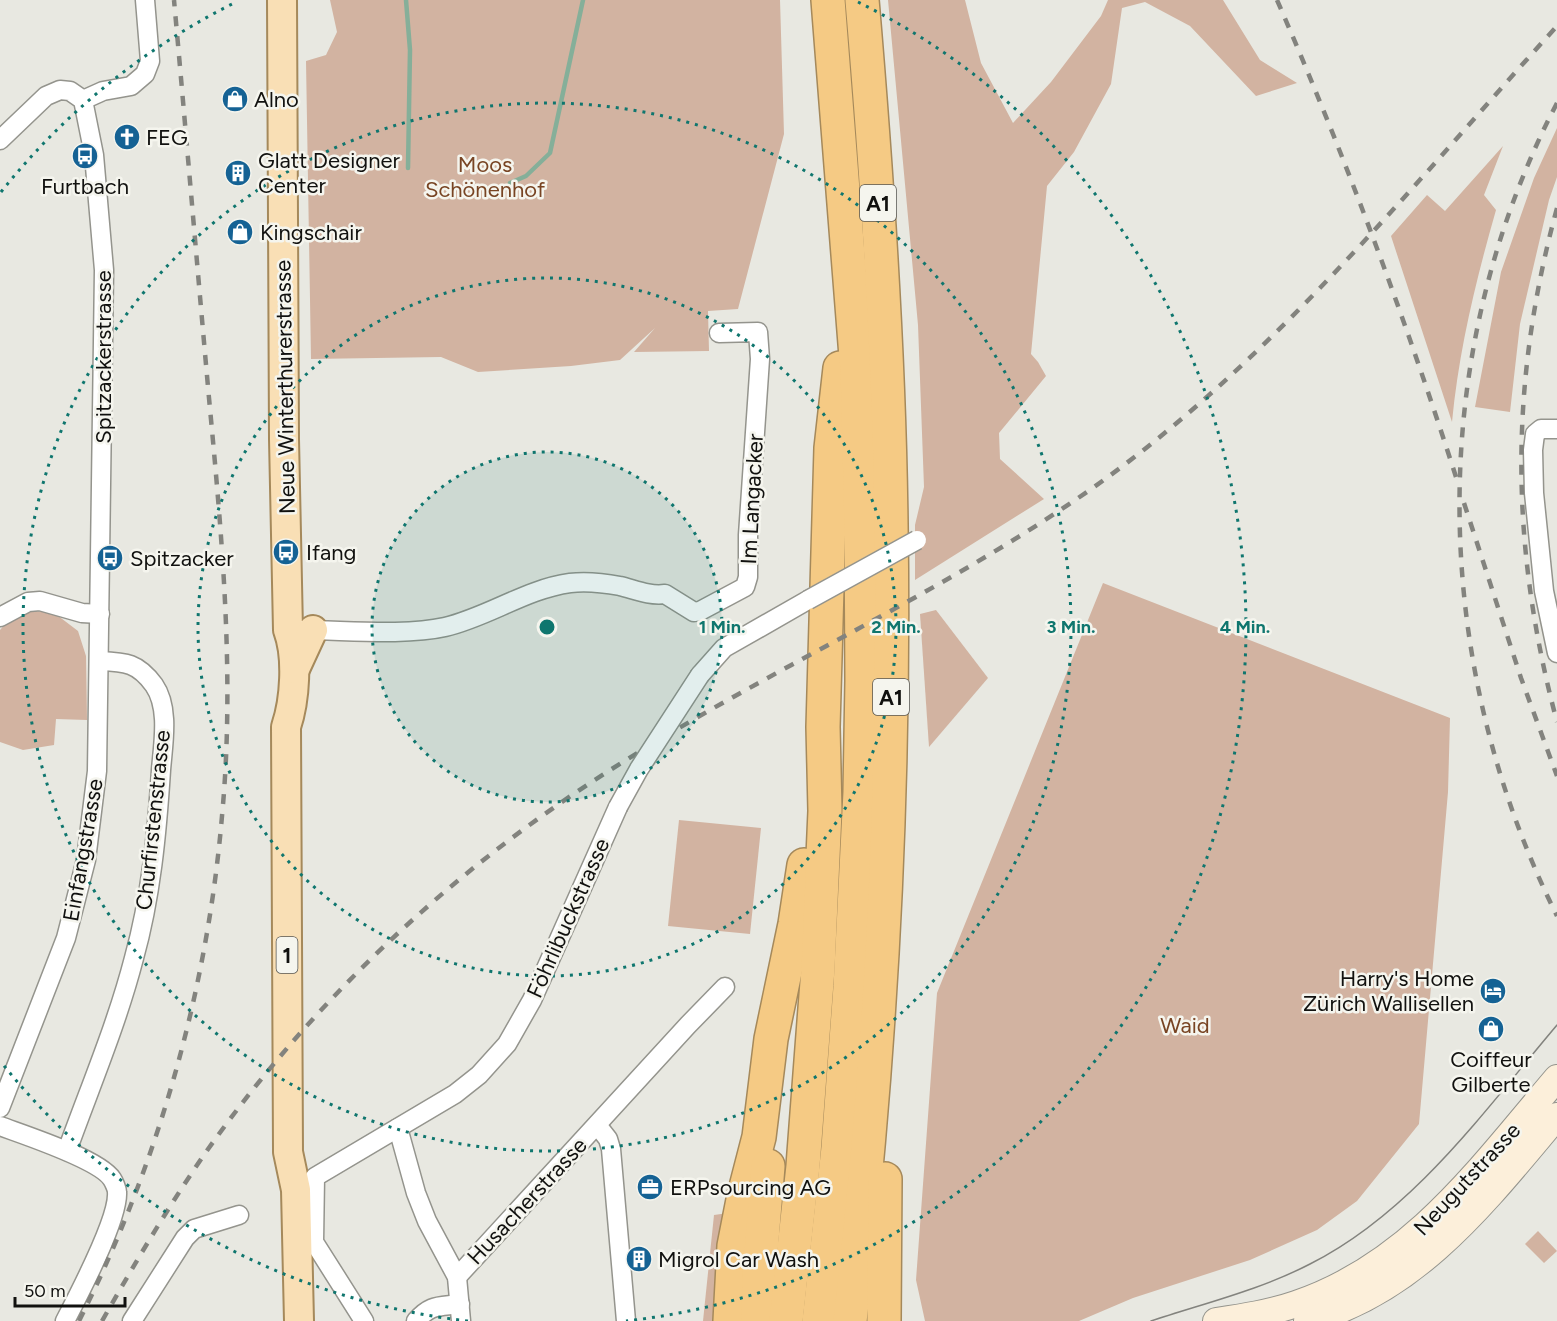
<svg xmlns="http://www.w3.org/2000/svg" width="1557" height="1321" viewBox="0 0 1557 1321" font-family="Figtree,sans-serif">
  <style>
    .green { fill: #d2b3a1 }
    .lines { fill: none; stroke-linecap: round; stroke-linejoin: round }
    .stream { stroke: #85af99; stroke-width: 4.5 }
    .street-casing { stroke: #94948d; stroke-width: 21 }
    .secondary-casing { stroke: #94948d; stroke-width: 28 }
    .primary-casing { stroke: #a5895b; stroke-width: 32 }
    .highway-casing { stroke: #a5895b; stroke-width: 36 }
    .street { stroke: #fff; stroke-width: 18 }
    .secondary { stroke: #fcefda; stroke-width: 26 }
    .primary { stroke: #f9dfb5; stroke-width: 28 }
    .highway { stroke: #f5ca84; stroke-width: 33 }
    .tram { stroke: #83837e; stroke-width: 1.5 }
    .rail { stroke: #83837e; stroke-width: 4.5; stroke-dasharray: 10 10; stroke-linecap: butt }
    .street-bridge-casing { stroke: #94948d; stroke-width: 21; stroke-linecap: butt }
    .street-bridge { stroke: #fff; stroke-width: 18 }
    .ring { fill: none; stroke: #0f766e; stroke-width: 3; stroke-dasharray: 3 6 }
    .labels { text-anchor: middle; dominant-baseline: central; stroke-width: 5; stroke-linejoin: round; paint-order: stroke }
    .shield { fill: #f5f5ee; stroke: #555552; stroke-width: 1.5 }
    .shield-label { font-size: 21px; font-weight: bold; fill: #11110f }
    .poi-label { font-size: 22px; fill: #11110f; stroke: #f5f5ee; text-anchor: start }
    .park-label { font-size: 22px; fill: #784423; stroke: #f5f5ee }
    .street-label { font-size: 22px; fill: #11110f; stroke: #f5f5ee }
    .centre { fill: #0f766e; stroke: #f5f5ee; stroke-width: 3 }
    .ring-label { font-size: 18px; text-anchor: middle; font-weight: bold; fill: #0f766e; stroke: #f5f5ee; stroke-width: 5; stroke-linejoin: round; paint-order: stroke }
  </style>
  <rect width="100%" height="100%" fill="#e8e8e1"/>
  <g class="green">
    <path d="M 330,0 L 780,0 L 784,134 L 738,309 L 708,311 L 709,351 L 634,352 L 655,328 L 620,360 L 571,366 L 478,372 L 441,357 L 311,359 L 306,61 L 326,55 L 337,32 Z"/>
    <path d="M 888,0 L 965,0 L 981,63 L 1013,123 L 1051,82 L 1101,16 L 1108,0 L 1223,0 L 1260,60 L 1297,83 L 1256,96 L 1190,26 L 1145,2 L 1122,8 L 1111,84 L 1074,152 L 1047,186 L 1031,354 L 1038,362 L 1046,376 L 999,433 L 1000,459 L 1044,499 L 915,580 L 915,525 L 924,487 L 918,325 Z"/>
    <path d="M 1557,128 L 1557,177 L 1549,200 L 1520,324 L 1510,412 L 1475,407 L 1501,272 L 1534,178 Z"/>
    <path d="M 1503,146 L 1484,195 L 1496,210 C 1476,280 1459,349 1452,422 L 1391,236 L 1427,195 L 1445,211 Z"/>
    <path d="M 1103,583 L 1450,718 L 1448,792 L 1419,1124 L 1357,1201 L 1317,1230 L 1250,1260 L 1133,1298 L 1079,1321 L 925,1321 L 916,1280 L 937,993 Z"/>
    <path d="M 936,610 L 988,678 L 929,747 L 920,614 Z"/>
    <path d="M 30,611 L 53,612 L 78,631 L 86,656 L 87,720 L 56,719 L 54,745 L 23,750 L 0,742 L 0,630 L 8,621 Z"/>
    <path d="M 679,820 L 761,828 L 750,934 L 668,926 Z"/>
    <path d="M 735,1212 L 723,1321 L 703,1321 L 714,1215 Z"/>
    <path d="M 1538,1231 L 1557,1251 L 1544,1263 L 1525,1244 Z"/>
  </g>
  <g class="lines">
    <g class="stream">
      <path d="M 406,0 L 410,50 L 408,168"/>
      <path d="M 510,183 L 526,176 L 550,153 L 583,0"/>
    </g>
    <defs>
      <g id="street">
        <path d="M 83,100 L 103,91 L 131,86 L 145,74 L 150,61 L 145,0"/>
        <path d="M 0,140 L 46,96 L 60,90 L 70,91 L 83,100 L 94,155 L 104,270 L 97,771 L 86,860 L 66,938 L 0,1108"/>
        <path d="M 1557,429 L 1541,429 L 1535,434 L 1533,450 L 1534,493 L 1544,591 L 1557,653"/>
        <path d="M 0,617 L 28,602 L 40,601 L 82,613 L 100,614"/>
        <path d="M 302,630 C 344,630 405,636 445,627 C 488,617 526,589 570,583 C 586,581 604,583 620,586 C 636,590 649,596 665,594 L 694,612 L 700,611 L 745,587 L 748,577 L 748,535 L 760,359 L 758,332 L 719,333"/>
        <path d="M 700,675 L 724,648 L 808,600"/>
        <path d="M 597,1125 L 608,1139 L 611,1149 L 626,1321"/>
        <path d="M 0,1126 C 24,1135 99,1159 112,1179 C 114,1182 117,1189 117,1192 C 119,1218 78,1296 65,1321"/>
        <path d="M 398,1128 L 416,1193 L 427,1221 L 457,1277 L 461,1321"/>
        <path d="M 67,1151 C 90,1087 117,1024 134,958 C 151,897 157,833 161,770 C 163,744 170,708 154,685 C 138,663 126,662 100,661"/>
        <path d="M 457,1277 L 688,1025 L 725,987"/>
        <path d="M 132,1321 L 185,1238 L 194,1229 L 239,1215"/>
        <path d="M 364,1321 L 314,1242 L 315,1177 L 455,1094 L 479,1075 L 507,1044 L 532,1000 L 618,807"/>
        <path d="M 416,1321 C 431,1304 438,1307 460,1304"/>
      </g>
      <g id="secondary">
        <path d="M 1216,1321 C 1243,1317 1270,1313 1296,1304 C 1412,1265 1481,1167 1557,1078"/>
        <path d="M 1307,1321 C 1417,1292 1487,1199 1557,1116"/>
      </g>
      <g id="primary">
        <path d="M 282,0 L 284,439 L 288,630 C 298,657 295,700 286,727 L 288,1152 L 296,1190 L 299,1321"/>
        <path d="M 295,669 L 313,630"/>
      </g>
      <g id="highway">
        <path d="M 730,1321 L 734,1246 L 744,1195 L 759,1137 L 771,1039 L 795,924 L 804,865"/>
        <path d="M 758,1321 L 759,1277 L 768,1166"/>
        <path d="M 786,1321 L 803,1166 L 818,969 L 825,811 L 823,727 L 831,448 L 840,368"/>
        <path d="M 819,1321 L 838,1148 L 850,987 L 860,792 L 862,681 L 861,525 L 857,369 L 828,0"/>
        <path d="M 850,1321 C 881,1057 895,791 891,524 C 889,349 877,175 862,0"/>
        <path d="M 884,1321 L 885,1179"/>
      </g>
    </defs>
    <use href="#street" class="street-casing"/>
    <use href="#secondary" class="secondary-casing"/>
    <use href="#primary" class="primary-casing"/>
    <use href="#highway" class="highway-casing"/>
    <use href="#street" class="street"/>
    <use href="#secondary" class="secondary"/>
    <use href="#primary" class="primary"/>
    <use href="#highway" class="highway"/>
    <path class="tram" d="M 1151,1321 C 1205,1303 1260,1290 1310,1264 C 1413,1212 1484,1111 1557,1025"/>
    <g class="rail">
      <path d="M 1277,0 C 1345,156 1404,315 1456,477"/>
      <path d="M 1557,103 C 1424,358 1430,661 1557,916"/>
      <path d="M 1557,208 C 1509,384 1510,546 1557,722"/>
      <path d="M 1464,503 L 1521,678 L 1557,776"/>
      <path d="M 79,1321 C 158,1164 207,992 222,816 C 235,677 222,537 209,398 C 197,265 186,132 174,0"/>
      <path d="M 102,1321 C 135,1263 168,1207 206,1152 C 317,995 460,863 623,762 C 777,665 945,592 1094,487 C 1272,361 1411,187 1557,26"/>
    </g>
    <defs>
      <g id="street-bridge">
        <path d="M 808,600 L 917,540"/>
        <path d="M 618,807 L 639,769 L 700,675"/>
      </g>
    </defs>
    <use href="#street-bridge" class="street-bridge-casing"/>
    <use href="#street-bridge" class="street-bridge"/>
  </g>
  <circle cx="547" cy="627" r="175" fill="#0f766e" fill-opacity=".12"/>
  <g class="ring">
    <circle cx="547" cy="627" r="175"/>
    <circle cx="547" cy="627" r="349"/>
    <circle cx="547" cy="627" r="524"/>
    <path d="M468 1321A698 698 0 0 1 1 1062M1 192A698 698 0 0 1 236 2M858 2A698 698 0 0 1 626 1321"/>
  </g>
  <defs>
    <symbol id="shop-disc" viewBox="-11 -11 22 22"><circle r="9.5" fill="#156294" stroke="#f5f5ee"/><path d="M-5-2.5h2.3a2.7 3.5 0 0 1 5.4 0H5L5.5 6h-11ZM-1.5-2.5h3a1.5 2.3 0 0 0-3 0Z" fill="#fff"/></symbol>
    <symbol id="church-disc" viewBox="-11 -11 22 22"><circle r="9.5" fill="#156294" stroke="#f5f5ee"/><path d="M-1.2-6h2.4v3.5h3.3v2.4h-3.3V6h-2.4V-.1h-3.3v-2.4h3.3Z" fill="#fff"/></symbol>
    <symbol id="bus-disc" viewBox="-11 -11 22 22"><circle r="9.5" fill="#156294" stroke="#f5f5ee"/><path d="M-5-6H5V4H4V6H2V4H-2V6H-4V4H-5ZM-3.5-4V0h7V-4ZM-3.5 1.2v1.5H-2V1.2ZM2 1.2v1.5H3.5V1.2Z" fill="#fff"/></symbol>
    <symbol id="building-disc" viewBox="-11 -11 22 22"><circle r="9.5" fill="#156294" stroke="#f5f5ee"/><path d="M-4-6H4V6H1V3H-1V6H-4ZM-2.5-4.3h1.7v1.8h-1.7ZM.8-4.3h1.7v1.8H.8ZM-2.5-1h1.7V.8h-1.7ZM.8-1h1.7V.8H.8Z" fill="#fff"/></symbol>
    <symbol id="hotel-disc" viewBox="-11 -11 22 22"><circle r="9.5" fill="#156294" stroke="#f5f5ee"/><path d="M-6-4.5h1.5V1H6V5H4.5V3h-9V5H-6ZM-4 0a1.8 1.8 0 1 1 3.6 0ZM.5 0V-2.5h3Q6-2.5 6 0Z" fill="#fff"/></symbol>
    <symbol id="office-disc" viewBox="-11 -11 22 22"><circle r="9.5" fill="#156294" stroke="#f5f5ee"/><path d="M-6-3h4V-5.5h4V-3h4V5H-6ZM-1-4.5V-3h2v-1.5ZM-6 0V1H6V0Z" fill="#fff"/></symbol>
  </defs>
  <g fill-rule="evenodd">
    <use href="#shop-disc" x="220" y="84" width="30" height="30"/>
    <use href="#church-disc" x="112" y="122" width="30" height="30"/>
    <use href="#bus-disc" x="70" y="141" width="30" height="30"/>
    <use href="#building-disc" x="223" y="158" width="30" height="30"/>
    <use href="#shop-disc" x="225" y="217" width="30" height="30"/>
    <use href="#bus-disc" x="271" y="537" width="30" height="30"/>
    <use href="#bus-disc" x="95" y="543" width="30" height="30"/>
    <use href="#hotel-disc" x="1478" y="976" width="30" height="30"/>
    <use href="#shop-disc" x="1476" y="1014" width="30" height="30"/>
    <use href="#office-disc" x="635" y="1172" width="30" height="30"/>
    <use href="#building-disc" x="624" y="1244" width="30" height="30"/>
  </g>
  <g class="labels">
    <g class="shield">
      <rect x="860" y="185" width="36" height="36" rx="4.5"/>
      <rect x="873" y="679" width="36" height="36" rx="4.5"/>
      <rect x="276.5" y="937" width="21" height="36" rx="4.5"/>
    </g>
    <g class="shield-label">
      <text x="878" y="203">A1</text>
      <text x="891" y="697">A1</text>
      <text x="287" y="955">1</text>
    </g>
    <g class="poi-label">
      <text x="254" y="99">Alno</text>
      <text x="146" y="137">FEG</text>
      <text x="258" y="160">Glatt Designer<tspan x="258" dy="25">Center</tspan></text>
      <text x="85" y="186" text-anchor="middle">Furtbach</text>
      <text x="260" y="232">Kingschair</text>
      <text x="306" y="552">Ifang</text>
      <text x="130" y="558">Spitzacker</text>
      <text x="1474" y="978" text-anchor="end">Harry's Home<tspan x="1474" dy="25">Zürich Wallisellen</tspan></text>
      <text x="1491" y="1059" text-anchor="middle">Coiffeur<tspan x="1491" dy="25">Gilberte</tspan></text>
      <text x="670" y="1187">ERPsourcing AG</text>
      <text x="658" y="1259">Migrol Car Wash</text>
    </g>
    <g class="park-label">
      <text x="485" y="164">Moos<tspan x="485" dy="25">Schönenhof</tspan></text>
      <text x="1185" y="1025">Waid</text>
    </g>
    <g class="street-label">
      <text transform="translate(103 357) rotate(-90)">Spitzackerstrasse</text>
      <text transform="translate(285 387) rotate(-91)">Neue Winterthurerstrasse</text>
      <text transform="translate(752 499) rotate(-87)">Im Langacker</text>
      <text transform="translate(153 820) rotate(-84)">Churfirstenstrasse</text>
      <text transform="translate(83 850) rotate(-80)">Einfangstrasse</text>
      <text transform="translate(568 918) rotate(-66)">Föhrlibuckstrasse</text>
      <text transform="translate(1467 1179) rotate(-47)">Neugutstrasse</text>
      <text transform="translate(527 1201) rotate(-47)">Husacherstrasse</text>
    </g>
  </g>
  <circle cx="547" cy="627" r="9" class="centre"/>
  <g class="ring-label">
    <text x="722" y="633">1 Min.</text>
    <text x="896" y="633">2 Min.</text>
    <text x="1071" y="633">3 Min.</text>
    <text x="1245" y="633">4 Min.</text>
  </g>
  <path d="M15 1297v9h110v-9" fill="none" stroke="#11110f" stroke-width="3"/>
  <text x="24" y="1297" font-size="18" fill="#11110f" stroke="#f5f5ee" stroke-width="4.5" paint-order="stroke">50 m</text>
</svg>
